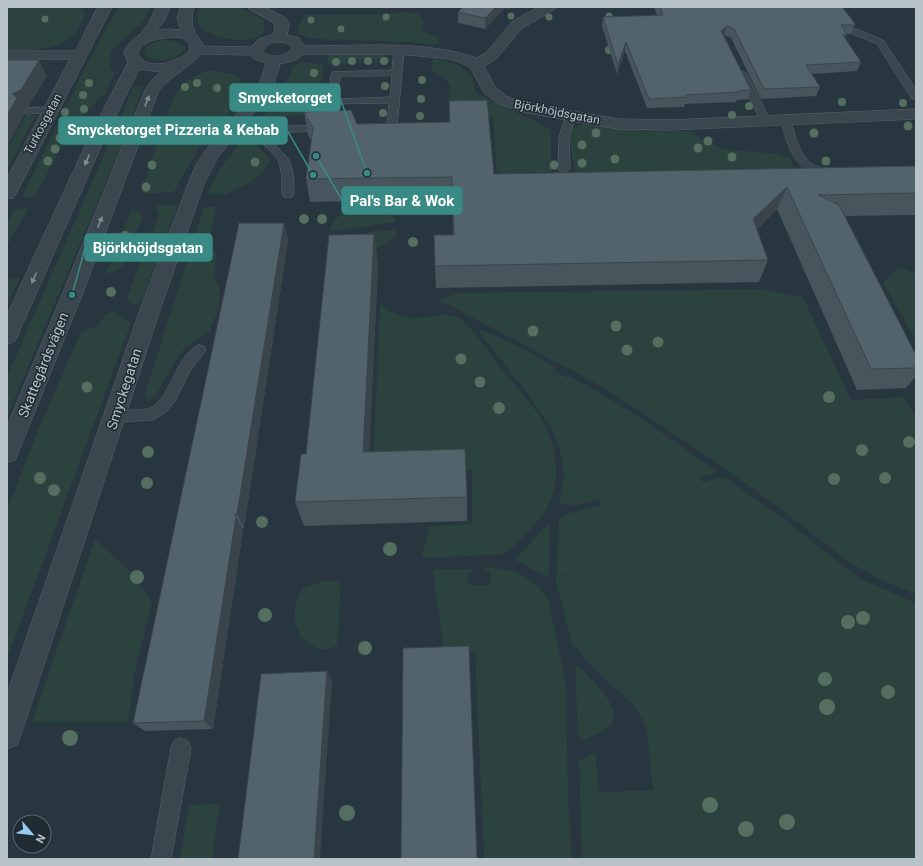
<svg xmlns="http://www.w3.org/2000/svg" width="923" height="866" viewBox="0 0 923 866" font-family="Roboto,sans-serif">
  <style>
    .green { fill: #2b423f }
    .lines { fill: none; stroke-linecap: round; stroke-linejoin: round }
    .service-casing { stroke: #59656c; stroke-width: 1 }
    .minor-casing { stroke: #59656c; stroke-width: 1 }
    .tertiary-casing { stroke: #59656c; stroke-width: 1 }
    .service { fill: #3b474f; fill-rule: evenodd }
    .minor { fill: #3b474f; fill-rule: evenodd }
    .tertiary { fill: #3b474f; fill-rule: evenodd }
    .tree { fill: #546f5f }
    .wall { fill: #47555c }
    .shaded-wall { fill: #3a454b }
    .building { fill: #53636b; stroke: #3a454b }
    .oneway { fill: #808b92 }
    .labels { text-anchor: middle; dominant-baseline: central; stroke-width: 3; stroke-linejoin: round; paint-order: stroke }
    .far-street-label { font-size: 12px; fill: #b8c2c9; stroke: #202c34 }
    .street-label { font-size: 14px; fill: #b8c2c9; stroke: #202c34 }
    .leader { fill: none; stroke: #398985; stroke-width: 1.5 }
    .callout-dot { fill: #398985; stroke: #202c34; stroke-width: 1.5 }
    .callout { fill: #398985; stroke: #398985; stroke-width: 1.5 }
    .callout-label { font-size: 15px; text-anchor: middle; font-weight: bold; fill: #fff }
  </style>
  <rect width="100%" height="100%" fill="#28363f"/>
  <g class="green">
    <path d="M 7,7 L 77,7 L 85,10 C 86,17 82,21 79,27 C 64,52 32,50 7,50 Z"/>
    <path d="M 118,7 L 150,7 L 144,21 L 112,49 L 110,56 L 110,69 L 115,72 L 105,93 L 82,117 L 60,148 L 35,197 L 22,197 L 80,78 Z"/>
    <path d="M 199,7 L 239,7 L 264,20 L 265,27 C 264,30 262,33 260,35 C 249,45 215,38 204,30 C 197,25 197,15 199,7 Z"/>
    <path d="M 404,12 L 418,14 L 424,22 L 422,31 L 438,37 L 440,43 L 432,45 L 409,42 L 312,39 L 298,33 L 299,26 L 304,15 L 389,14 Z"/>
    <path d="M 169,40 L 181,43 L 184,48 C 180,61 153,65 145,54 L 145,50 C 150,42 160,40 169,40 Z"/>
    <path d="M 328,54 L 381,54 L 387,56 L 391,61 L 389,63 L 327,64 Z"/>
    <path d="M 433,58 L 457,64 L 472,76 L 475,92 C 500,105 527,116 551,130 L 551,166 L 556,191 L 498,192 L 493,118 L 454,108 L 449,100 L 450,86 L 445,77 L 432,71 Z"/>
    <path d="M 302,62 L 324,65 L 316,115 L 279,116 L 265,124 L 262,118 L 281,92 L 294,66 Z"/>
    <path d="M 211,70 L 233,74 L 241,78 L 242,95 L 224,120 L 202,142 L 174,192 L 142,194 C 149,171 168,97 184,83 C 192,77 202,72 211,70 Z"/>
    <path d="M 134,86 L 143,86 L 124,139 L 7,417 L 7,377 Z"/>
    <path d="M 26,115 L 36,115 L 7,170 L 7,149 Z"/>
    <path d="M 584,124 L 638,130 L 689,131 L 699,138 L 723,149 L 777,154 L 791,159 L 801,187 L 576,174 L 569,140 L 573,128 Z"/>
    <path d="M 255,142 L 271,162 C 264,170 257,179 247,184 C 240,188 233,189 227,194 L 207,194 L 221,167 L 239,144 Z"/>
    <path d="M 155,205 L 178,205 L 143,299 L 138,304 L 132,304 L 128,301 L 127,297 L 159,216 Z"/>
    <path d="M 204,207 L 216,207 L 209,245 L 217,255 L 214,277 L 219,285 L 219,307 L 210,331 L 184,349 L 174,363 L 156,395 L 147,402 L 145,394 Z"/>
    <path d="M 366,207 C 376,208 394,211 396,222 L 333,231 L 330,230 C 335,213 350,208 366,207 Z"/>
    <path d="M 29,208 L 7,246 L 7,222 L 15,209 Z"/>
    <path d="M 136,210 L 143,216 L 123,264 L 119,270 L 106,274 L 131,211 Z"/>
    <path d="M 395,230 L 397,233 L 390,242 L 372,251 L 352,236 L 375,231 Z"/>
    <path d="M 900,267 L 916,274 L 916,341 L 883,282 Z"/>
    <path d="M 21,277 L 7,305 L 7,280 Z"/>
    <path d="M 761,289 L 803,297 L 851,400 L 904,397 L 916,416 L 916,594 L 879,579 L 847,561 L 787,514 L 725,468 L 603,387 L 451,306 L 436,300 L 459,293 Z"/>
    <path d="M 380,304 C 389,311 402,318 413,318 C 428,319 444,311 458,318 C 470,323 492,357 501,368 C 516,387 537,408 547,429 C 558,454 561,488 545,511 C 535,526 521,539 508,551 L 503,554 L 430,558 L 424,557 L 422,554 L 430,526 L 472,524 L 472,470 L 373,470 Z"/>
    <path d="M 115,312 L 131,323 L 7,659 L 7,510 L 39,428 L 81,332 L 99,325 L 106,313 Z"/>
    <path d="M 482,330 L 520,347 L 555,367 L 553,370 L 568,378 L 570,376 L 635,414 L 718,472 L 698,478 L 704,482 L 722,477 L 726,478 L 780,516 L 860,579 L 916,603 L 916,859 L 582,859 L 579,762 L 580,760 L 595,753 L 599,792 L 653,790 L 647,731 L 643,720 L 631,702 L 602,677 L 572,644 L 556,581 L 556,574 L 571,575 L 557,573 L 559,518 L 566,514 L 602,505 L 598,500 L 575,505 L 559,504 L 564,474 L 560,450 L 552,429 L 524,389 L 481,335 L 479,331 Z"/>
    <path d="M 548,523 L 550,526 L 549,574 L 545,576 L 517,561 L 516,559 Z"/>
    <path d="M 95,539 L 129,570 L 152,602 L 135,671 L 128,722 L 32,722 Z"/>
    <path d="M 484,567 C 510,568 535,576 548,600 L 566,684 L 568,799 L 572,859 L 484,859 L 475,651 L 444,651 L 433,572 L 435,569 L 474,569 L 475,570 L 468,574 L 469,584 L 475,586 L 489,585 L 491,582 L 490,572 L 482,570 Z"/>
    <path d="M 324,581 L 341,581 L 337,645 C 331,650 324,650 317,648 C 292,639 289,609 303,588 Z"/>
    <path d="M 575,667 L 579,667 C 590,677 626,710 610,726 C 604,732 593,736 585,740 L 581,740 L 578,737 Z"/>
    <path d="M 220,804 L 212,859 L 180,859 L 188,808 L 191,805 Z"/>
  </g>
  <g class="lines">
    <defs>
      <g id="service">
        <path d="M 856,29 L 883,40 L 916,89 L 916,100 L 912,99 L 877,44 L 853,34 L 851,32 Z"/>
        <path d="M 399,47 L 404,50 L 397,127 L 396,129 L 376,130 L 371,127 L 376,124 L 387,124 L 389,103 L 327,104 L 326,102 L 332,72 L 392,70 L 394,50 ZM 392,76 L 390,97 L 337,99 L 340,77 Z"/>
        <path d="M 742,71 L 747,74 L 770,120 L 769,122 L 761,122 L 737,74 Z"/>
        <path d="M 51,107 L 56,110 L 55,112 L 27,114 L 22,111 L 27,108 Z"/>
        <path d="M 571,113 L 576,116 L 569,137 L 570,169 L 568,171 L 560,171 L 558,169 L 559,137 L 566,116 Z"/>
        <path d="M 786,117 L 791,120 C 795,136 800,162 819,167 C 824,169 830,167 835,169 L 837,171 L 835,173 C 799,183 787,148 781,120 Z"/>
        <path d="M 236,123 L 255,127 L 326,125 L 331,128 L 326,131 L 263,133 C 287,159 294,154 294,194 L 292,197 L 284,197 L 282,194 L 282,174 L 278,159 L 251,132 L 232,128 L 231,126 Z"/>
        <path d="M 199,345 L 204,346 L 206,350 L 190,371 L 175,401 L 166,412 L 153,420 L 116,422 L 111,420 L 109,416 L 111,412 L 116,410 C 125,410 143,411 150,408 C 171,399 177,352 199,345 Z"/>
        <path d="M 181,738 L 188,741 L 191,748 L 171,859 L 151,859 L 171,748 L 174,741 Z"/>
      </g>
      <g id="minor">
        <path d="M 98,7 L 112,7 L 16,194 L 13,198 L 7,199 L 7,178 L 70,59 L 7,59 L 7,51 L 75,51 Z"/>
        <path d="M 248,7 L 265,7 L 286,18 L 289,25 L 287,35 L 299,38 L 305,46 C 357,46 428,40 476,58 L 486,53 L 512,22 L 518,18 L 539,7 L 556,7 L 554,10 L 522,28 L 496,59 L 484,66 L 495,87 L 508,97 L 525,103 L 618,119 L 671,120 L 916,109 L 916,119 L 671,130 L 618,129 L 522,112 L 498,103 L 484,93 L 470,67 L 451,59 L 399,54 L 303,54 L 296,60 L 280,64 L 273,86 L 262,103 L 218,157 L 204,184 L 161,307 L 21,735 L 17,745 L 7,749 L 7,694 L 141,307 L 188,184 L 196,165 L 205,151 L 251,97 L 259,86 L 266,63 L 254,59 L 251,55 L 197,54 L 192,53 L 190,50 L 192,47 L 197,46 L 251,47 L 259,39 L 274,34 L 275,23 L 250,10 ZM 275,42 L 287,43 L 291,45 L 292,49 C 284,56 271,60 263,51 L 266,46 Z"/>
      </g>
      <path id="tertiary" d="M 156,7 L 170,7 L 165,20 L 156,31 L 169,29 L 181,30 L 177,19 L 180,7 L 194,7 C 191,17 191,26 197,36 C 201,41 203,43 204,50 C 193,67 172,74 159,90 L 82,295 L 18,453 L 15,460 L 7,462 L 7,426 L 62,295 L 145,90 L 153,79 L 161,72 L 139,69 L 102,144 L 17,337 L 14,342 L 7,344 L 7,315 L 86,144 L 128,62 L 124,53 C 127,44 131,42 138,36 C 146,29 152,18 156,7 ZM 175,37 L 183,38 L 189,43 L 190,50 C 180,62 144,73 138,53 C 142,39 163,38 175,37 Z"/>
    </defs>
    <use href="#service" class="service-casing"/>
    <use href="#minor" class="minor-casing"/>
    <use href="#tertiary" class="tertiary-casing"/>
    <use href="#service" class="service"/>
    <use href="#minor" class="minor"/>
    <use href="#tertiary" class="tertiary"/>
  </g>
  <g class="tree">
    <circle cx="511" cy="16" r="3.5"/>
    <circle cx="609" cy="16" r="3.5"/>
    <circle cx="386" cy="17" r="3.5"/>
    <circle cx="549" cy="17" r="3.5"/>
    <circle cx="45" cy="19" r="3.5"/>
    <circle cx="311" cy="20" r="3.5"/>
    <circle cx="341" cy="29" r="3.5"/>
    <circle cx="609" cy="50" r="4"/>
    <circle cx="352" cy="61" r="4"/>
    <circle cx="368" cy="61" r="4"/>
    <circle cx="384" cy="61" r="4"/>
    <circle cx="336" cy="62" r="4"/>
    <circle cx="314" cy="73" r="4"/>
    <circle cx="422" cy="80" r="4"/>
    <circle cx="89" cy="83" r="4"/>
    <circle cx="197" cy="83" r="4"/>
    <circle cx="385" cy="86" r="4"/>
    <circle cx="185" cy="87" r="4"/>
    <circle cx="217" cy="88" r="4"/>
    <circle cx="83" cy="95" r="4"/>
    <circle cx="421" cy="99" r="4"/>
    <circle cx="842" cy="102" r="4"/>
    <circle cx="903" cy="103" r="4"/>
    <circle cx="749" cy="106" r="4"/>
    <circle cx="84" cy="109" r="4"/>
    <circle cx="65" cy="112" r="4"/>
    <circle cx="383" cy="113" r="4"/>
    <circle cx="732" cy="115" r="4"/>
    <circle cx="420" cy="116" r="4"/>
    <circle cx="908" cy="126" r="4.5"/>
    <circle cx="596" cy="133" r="4.5"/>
    <circle cx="814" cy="133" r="4.5"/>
    <circle cx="60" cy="138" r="4.5"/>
    <circle cx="708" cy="141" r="4.5"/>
    <circle cx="582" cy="145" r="4.5"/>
    <circle cx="698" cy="148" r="4.5"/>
    <circle cx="55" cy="149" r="4.5"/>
    <circle cx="732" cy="157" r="4.5"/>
    <circle cx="615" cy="159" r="4.5"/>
    <circle cx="48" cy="161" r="4.5"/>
    <circle cx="826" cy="161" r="4.5"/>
    <circle cx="255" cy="162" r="4.5"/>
    <circle cx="582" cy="163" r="4.5"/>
    <circle cx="152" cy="165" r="4.5"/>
    <circle cx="554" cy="165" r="4.5"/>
    <circle cx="146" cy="187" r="4.5"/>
    <circle cx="304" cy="219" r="5"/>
    <circle cx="322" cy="219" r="5"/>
    <circle cx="125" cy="236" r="5"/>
    <circle cx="413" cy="242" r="5"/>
    <circle cx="111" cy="292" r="5"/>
    <circle cx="616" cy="326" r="5.5"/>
    <circle cx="533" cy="331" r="5.5"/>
    <circle cx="658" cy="342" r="5.5"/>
    <circle cx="627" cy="350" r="5.5"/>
    <circle cx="461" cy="359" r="5.5"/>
    <circle cx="480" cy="382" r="5.5"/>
    <circle cx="87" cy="387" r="5.5"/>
    <circle cx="829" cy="397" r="6"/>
    <circle cx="499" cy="408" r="6"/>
    <circle cx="909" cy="442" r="6"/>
    <circle cx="862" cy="450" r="6"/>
    <circle cx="148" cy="452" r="6"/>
    <circle cx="40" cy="478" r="6"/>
    <circle cx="885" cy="478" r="6"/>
    <circle cx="834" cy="479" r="6"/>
    <circle cx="147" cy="483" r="6"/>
    <circle cx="54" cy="490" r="6"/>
    <circle cx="262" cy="522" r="6"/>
    <circle cx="390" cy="549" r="7"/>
    <circle cx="137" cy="577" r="7"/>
    <circle cx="265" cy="615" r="7"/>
    <circle cx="863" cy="618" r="7"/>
    <circle cx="848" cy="622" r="7"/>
    <circle cx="365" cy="648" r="7"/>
    <circle cx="825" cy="679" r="7"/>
    <circle cx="888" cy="692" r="7"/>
    <circle cx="827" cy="707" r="8"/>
    <circle cx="70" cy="738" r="8"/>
    <circle cx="710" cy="805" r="8"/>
    <circle cx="347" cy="813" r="8"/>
    <circle cx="787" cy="822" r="8"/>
    <circle cx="746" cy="829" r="8"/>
  </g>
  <g class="wall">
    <path d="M 463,7 L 512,7 L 509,9 L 505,8 L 485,29 L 458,23 L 458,12 Z"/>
    <path d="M 654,7 L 842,7 L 855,25 L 851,34 L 846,34 L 847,35 L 845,38 L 861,62 L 857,71 L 812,74 L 820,87 L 816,96 L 761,99 L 731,38 L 724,35 L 751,90 L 748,99 L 737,100 L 736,102 L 685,104 L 684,107 L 647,108 L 625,51 L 617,74 L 602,26 L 603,17 L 657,15 Z"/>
    <path d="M 449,101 L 494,174 L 916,166 L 916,215 L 845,216 L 916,355 L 916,376 L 906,388 L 857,390 L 777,209 L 757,229 L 768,260 L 759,282 L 436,288 L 435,266 L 453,235 L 452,199 L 310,202 L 306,179 L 311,140 L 308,135 L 304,112 L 357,124 L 449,122 Z"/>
    <path d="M 284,223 L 288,240 L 244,528 L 242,528 L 243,530 L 213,729 L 145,731 L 133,723 Z"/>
    <path d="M 374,234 L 378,264 L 369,452 L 467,497 L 467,521 L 304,526 L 295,502 Z"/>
  </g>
  <g class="shaded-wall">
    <path d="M 496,7 L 506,7 L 505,8 L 485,29 L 485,18 Z"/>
    <path d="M 727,26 L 724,35 L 719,40 L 721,31 Z"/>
    <path d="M 626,42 L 625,51 L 617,74 L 618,65 Z"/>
    <path d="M 39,60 L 47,76 L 29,106 L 22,110 L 25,114 L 7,146 L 7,115 L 12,94 Z"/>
    <path d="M 787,187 L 777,209 L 744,241 L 753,219 Z"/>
    <path d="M 284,223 L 288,240 L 244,528 L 237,514 Z"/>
    <path d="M 374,234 L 378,264 L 368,478 L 363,452 Z"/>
    <path d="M 236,517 L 243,530 L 213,729 L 204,721 Z"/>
    <path d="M 327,671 L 332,681 L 320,859 L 314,859 Z"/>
  </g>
  <g class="building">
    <path d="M 463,7 L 496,7 L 485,18 L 458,12 Z"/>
    <path d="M 660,7 L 842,7 L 854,22 L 855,25 L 841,25 L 847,35 L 843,35 L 861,62 L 806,65 L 820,87 L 764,89 L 734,29 L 727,26 L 721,31 L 751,90 L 738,91 L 739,92 L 685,95 L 687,97 L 649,99 L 626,42 L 618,65 L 603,17 L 663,15 Z"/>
    <path d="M 7,60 L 39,60 L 21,90 L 12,94 L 17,98 L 7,115 Z"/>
    <path d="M 487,100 L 494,174 L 916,166 L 916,193 L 818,195 L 839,205 L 916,355 L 916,368 L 871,369 L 787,187 L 753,219 L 768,260 L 435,266 L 434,235 L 454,235 L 452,177 L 306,179 L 313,128 L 304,112 L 351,110 L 357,124 L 450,122 L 449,101 Z"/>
    <path d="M 239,223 L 284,223 L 237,514 L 234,514 L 236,517 L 204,721 L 133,723 Z"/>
    <path d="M 374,234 L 363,452 L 465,449 L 467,497 L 295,502 L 301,454 L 306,454 L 329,235 Z"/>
    <path d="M 469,646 L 477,859 L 401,859 L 403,648 Z"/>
    <path d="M 327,671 L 314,859 L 238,859 L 261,674 Z"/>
  </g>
  <defs><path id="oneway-solid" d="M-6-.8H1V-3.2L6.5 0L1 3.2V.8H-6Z"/></defs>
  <g class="oneway">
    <use href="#oneway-solid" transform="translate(147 101) rotate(-69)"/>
    <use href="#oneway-solid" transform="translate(87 160) rotate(114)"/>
    <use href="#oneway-solid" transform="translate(100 222) rotate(-69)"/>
    <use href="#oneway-solid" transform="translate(34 278) rotate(114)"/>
  </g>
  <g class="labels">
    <g class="far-street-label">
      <text transform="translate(557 112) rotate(11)">Björkhöjdsgatan</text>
      <text transform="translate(43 124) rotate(-62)">Turkosgatan</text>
    </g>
    <g class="street-label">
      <text transform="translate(43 365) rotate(-68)">Skattegårdsvägen</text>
      <text transform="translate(124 389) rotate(-72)">Smyckegatan</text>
    </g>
  </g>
  <path class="leader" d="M367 173L340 98M313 175L287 130M316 156L342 200M72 295L85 248"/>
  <g class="callout-dot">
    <circle cx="367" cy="173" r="4"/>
    <circle cx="313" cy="175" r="4"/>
    <circle cx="316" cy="156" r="4"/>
    <circle cx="72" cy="295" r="4"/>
  </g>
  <g class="callout">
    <rect x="230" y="84" width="110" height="27" rx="4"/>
    <rect x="59" y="117" width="228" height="27" rx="4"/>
    <rect x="342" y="187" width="120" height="27" rx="4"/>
    <rect x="85" y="234" width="127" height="27" rx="4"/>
  </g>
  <g class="callout-label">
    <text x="285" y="103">Smycketorget</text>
    <text x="173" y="135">Smycketorget Pizzeria &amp; Kebab</text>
    <text x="402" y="206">Pal's Bar &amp; Wok</text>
    <text x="148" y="253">Björkhöjdsgatan</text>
  </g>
  <rect width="923" height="866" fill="none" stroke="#b8c2c9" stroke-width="16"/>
  <g transform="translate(32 834) rotate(118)"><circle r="19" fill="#202c34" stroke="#5d6870"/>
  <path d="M0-3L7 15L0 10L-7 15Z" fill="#96cbf0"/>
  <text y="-6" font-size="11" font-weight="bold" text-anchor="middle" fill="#b8c2c9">N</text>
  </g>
</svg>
